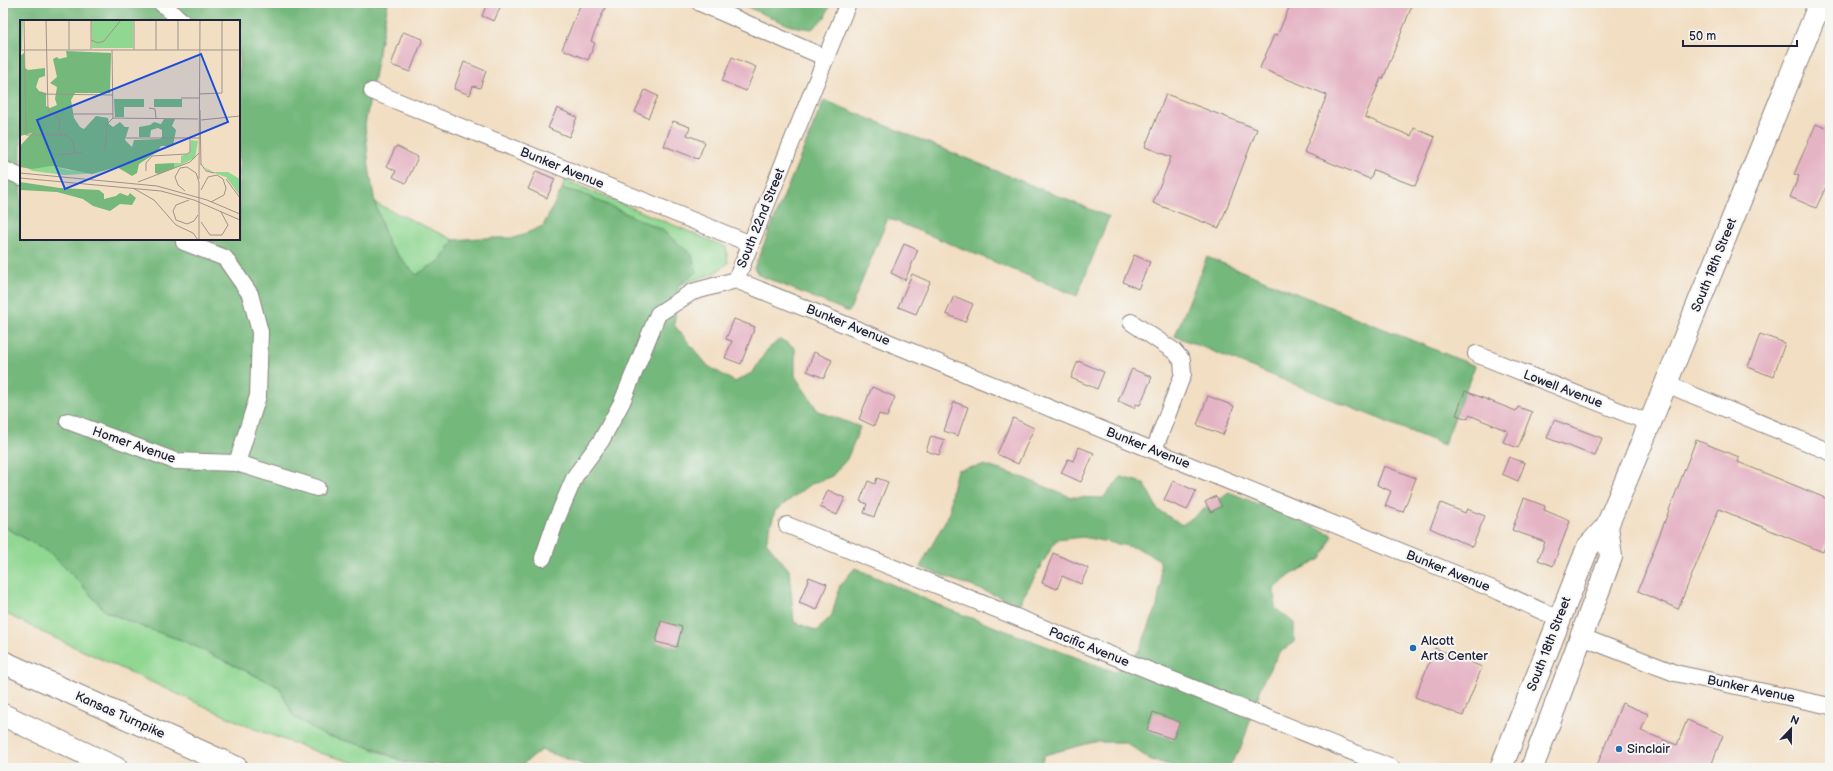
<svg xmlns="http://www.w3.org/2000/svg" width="1833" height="771" viewBox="0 0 1833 771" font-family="'Balsamiq Sans',sans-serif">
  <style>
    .green { fill: #90d792; stroke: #597c66 }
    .forest { fill: #74b87c; stroke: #4b6d5c; fill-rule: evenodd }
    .building { fill: #e5b4c4 }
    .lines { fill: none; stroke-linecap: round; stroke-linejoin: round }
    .street-casing { stroke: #8a807e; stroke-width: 18 }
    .secondary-casing { stroke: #8a807e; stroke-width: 24 }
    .highway-casing { stroke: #8a807e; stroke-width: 24 }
    .street { stroke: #fff; stroke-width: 16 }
    .secondary { stroke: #fff; stroke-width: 22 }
    .highway { stroke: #fff; stroke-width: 22 }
    .poi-dot { fill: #1f6fb2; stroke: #f6f6f2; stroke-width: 1.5 }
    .labels { text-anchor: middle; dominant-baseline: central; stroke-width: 4; stroke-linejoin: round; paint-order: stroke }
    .street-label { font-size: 13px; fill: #22223b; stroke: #f6f6f2 }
    .poi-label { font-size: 13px; fill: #22223b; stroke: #f6f6f2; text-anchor: start }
    .inset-road { fill: none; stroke: #9f938c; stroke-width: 1 }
    .view { fill: #1d4ed8; fill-opacity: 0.15; stroke: #1d4ed8; stroke-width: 2 }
    .inset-edge { fill: none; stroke: #22223b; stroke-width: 2 }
  </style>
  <rect width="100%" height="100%" fill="#f6f6f2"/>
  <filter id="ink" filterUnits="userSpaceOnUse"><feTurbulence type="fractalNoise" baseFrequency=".025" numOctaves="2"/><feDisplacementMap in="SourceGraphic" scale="8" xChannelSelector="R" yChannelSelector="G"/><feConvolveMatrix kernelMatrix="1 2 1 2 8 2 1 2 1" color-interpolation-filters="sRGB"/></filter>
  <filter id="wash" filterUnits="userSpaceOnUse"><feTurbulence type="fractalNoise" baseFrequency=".012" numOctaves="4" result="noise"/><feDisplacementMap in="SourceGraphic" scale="16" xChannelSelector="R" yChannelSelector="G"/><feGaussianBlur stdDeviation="0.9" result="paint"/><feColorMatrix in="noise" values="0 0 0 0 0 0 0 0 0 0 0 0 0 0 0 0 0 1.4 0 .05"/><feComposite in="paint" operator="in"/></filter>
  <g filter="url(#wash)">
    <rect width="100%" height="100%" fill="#f2dec2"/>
    <g class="green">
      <path d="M 565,180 L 726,247 L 728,263 L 715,273 L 679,285 L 696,272 L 662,230 L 581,193 L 562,189 Z"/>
      <path d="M 375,203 L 454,240 L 441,260 L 416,275 L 388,244 Z"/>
      <path d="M 3,526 L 49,552 L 81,584 L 105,611 L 140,626 L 184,641 L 279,687 L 294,717 L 407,763 L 370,767 L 320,753 L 252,728 L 44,633 L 3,612 Z"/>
    </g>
    <g class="forest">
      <path d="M 3,3 L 388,3 L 365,125 L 369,167 L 375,203 L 388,244 L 416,275 L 441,260 L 454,240 L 480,238 L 515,238 L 543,226 L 562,189 L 581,193 L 662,230 L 692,255 L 696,272 L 679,285 L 674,325 L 708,366 L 735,382 L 753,372 L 767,350 L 780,339 L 795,348 L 795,376 L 818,411 L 860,427 L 847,459 L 832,476 L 809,485 L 775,511 L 766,542 L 789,570 L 794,622 L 817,631 L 832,615 L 840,585 L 855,568 L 950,610 L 1115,672 L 1139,651 L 1157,607 L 1161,582 L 1160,560 L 1137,548 L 1083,537 L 1056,540 L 1019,604 L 920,567 L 949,514 L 952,489 L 957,470 L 984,465 L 1016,475 L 1071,497 L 1103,498 L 1121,477 L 1144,483 L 1158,510 L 1182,525 L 1229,492 L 1333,535 L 1321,559 L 1292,574 L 1274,588 L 1275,608 L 1294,623 L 1294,642 L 1279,653 L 1264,679 L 1241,748 L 1228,768 L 1180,768 L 1149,759 L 1125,742 L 1094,742 L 1044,755 L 1040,768 L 588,768 L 584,765 L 541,750 L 519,767 L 469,766 L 407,763 L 376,749 L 324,735 L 294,717 L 279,687 L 184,641 L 140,626 L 105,611 L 81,584 L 49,552 L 3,526 ZM 21,21 L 239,21 L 239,239 L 21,239 Z"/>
      <path d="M 738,3 L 831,3 L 825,17 L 812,29 L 791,26 Z"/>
      <path d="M 824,100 L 1109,217 L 1077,296 L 888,218 L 849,312 L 759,275 L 754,268 Z"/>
      <path d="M 1207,257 L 1475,366 L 1444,445 L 1175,336 Z"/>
    </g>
    <g id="blocks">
      <g class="building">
        <path d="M 487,3 L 502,3 L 494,21 L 482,16 Z"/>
        <path d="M 581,3 L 607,3 L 591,41 L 595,43 L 588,60 L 562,49 Z"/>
        <path d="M 1291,3 L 1413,3 L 1383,79 L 1381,78 L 1365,117 L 1411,136 L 1414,128 L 1435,137 L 1415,186 L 1374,170 L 1370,179 L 1304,152 L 1327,95 L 1260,68 L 1274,35 L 1277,36 Z"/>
        <path d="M 403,32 L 423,39 L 410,72 L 391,65 Z"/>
        <path d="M 732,57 L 756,67 L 746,91 L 722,81 Z"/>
        <path d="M 464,62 L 486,71 L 480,88 L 473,86 L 470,95 L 454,89 Z"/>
        <path d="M 645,90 L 658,96 L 648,118 L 635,112 Z"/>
        <path d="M 1166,94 L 1257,129 L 1219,228 L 1153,203 L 1171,157 L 1145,147 Z"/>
        <path d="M 557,108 L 577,117 L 569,137 L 548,128 Z"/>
        <path d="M 673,121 L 690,127 L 687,135 L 705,142 L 698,159 L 664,146 Z"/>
        <path d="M 1816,124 L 1830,130 L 1830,189 L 1826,187 L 1816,208 L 1790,197 L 1799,176 L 1794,174 Z"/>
        <path d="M 396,146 L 418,157 L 406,183 L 393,177 L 396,171 L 387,166 Z"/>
        <path d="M 536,171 L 555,179 L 547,198 L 528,189 Z"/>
        <path d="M 904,244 L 918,250 L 905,280 L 891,273 Z"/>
        <path d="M 1134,255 L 1150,262 L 1138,289 L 1123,282 Z"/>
        <path d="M 912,274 L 930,282 L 916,314 L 898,307 Z"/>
        <path d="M 954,296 L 973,304 L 965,322 L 946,314 Z"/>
        <path d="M 734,319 L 755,327 L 741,364 L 725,358 L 732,341 L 726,339 Z"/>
        <path d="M 1760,334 L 1785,343 L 1773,377 L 1748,367 Z"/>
        <path d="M 814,352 L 832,360 L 824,378 L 807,371 Z"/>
        <path d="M 1078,361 L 1104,372 L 1097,389 L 1071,378 Z"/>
        <path d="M 1132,369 L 1152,377 L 1140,405 L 1136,404 L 1134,408 L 1118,401 Z"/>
        <path d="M 872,387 L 895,397 L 887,417 L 879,414 L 874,426 L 859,419 Z"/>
        <path d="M 1465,391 L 1516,411 L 1518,407 L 1532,412 L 1518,448 L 1503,442 L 1508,431 L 1469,415 L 1468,419 L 1456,415 Z"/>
        <path d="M 1208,396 L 1234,406 L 1223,435 L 1197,425 Z"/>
        <path d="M 954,402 L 968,407 L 958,436 L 944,431 Z"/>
        <path d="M 1013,418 L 1034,428 L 1018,464 L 997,454 Z"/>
        <path d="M 1554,420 L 1602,438 L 1595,456 L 1547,438 Z"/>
        <path d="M 931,436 L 945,440 L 939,455 L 926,451 Z"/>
        <path d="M 1696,440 L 1739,457 L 1738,462 L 1830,500 L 1830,534 L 1823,552 L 1719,509 L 1678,609 L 1638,591 Z"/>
        <path d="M 1079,447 L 1094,453 L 1081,482 L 1061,473 L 1068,459 L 1073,461 Z"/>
        <path d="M 1509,457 L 1525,463 L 1518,481 L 1502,474 Z"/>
        <path d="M 1384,466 L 1416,478 L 1403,512 L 1385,506 L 1391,491 L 1377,485 Z"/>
        <path d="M 877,478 L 888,482 L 874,517 L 864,513 L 867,504 L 860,501 L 868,481 L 875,484 Z"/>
        <path d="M 1173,481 L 1196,491 L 1187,510 L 1164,500 Z"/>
        <path d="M 828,490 L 845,498 L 837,515 L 820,507 Z"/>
        <path d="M 1216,496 L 1222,506 L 1211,512 L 1205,502 Z"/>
        <path d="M 1524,498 L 1545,506 L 1544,510 L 1570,521 L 1553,566 L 1538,560 L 1545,542 L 1512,530 Z"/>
        <path d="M 1441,503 L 1465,513 L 1467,509 L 1485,516 L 1472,547 L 1430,528 Z"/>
        <path d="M 1053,553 L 1088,568 L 1081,584 L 1062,576 L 1057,589 L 1042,583 Z"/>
        <path d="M 809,577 L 827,584 L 817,610 L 799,603 Z"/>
        <path d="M 661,621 L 682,627 L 677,647 L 656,642 Z"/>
        <path d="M 1435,648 L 1482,667 L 1463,716 L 1415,697 Z"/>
        <path d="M 1622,703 L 1648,714 L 1641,731 L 1677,745 L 1687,720 L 1723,735 L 1710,768 L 1596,768 Z"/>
        <path d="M 1153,712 L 1180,722 L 1173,739 L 1147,730 Z"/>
      </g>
    </g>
  </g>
  <g filter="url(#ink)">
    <use href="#blocks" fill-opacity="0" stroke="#8a807e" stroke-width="1"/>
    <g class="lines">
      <defs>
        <g id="street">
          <path d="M 161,3 L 182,21"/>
          <path d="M 700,3 L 826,58"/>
          <path d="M 372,91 L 751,244"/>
          <path d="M 3,169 L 21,177"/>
          <path d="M 184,239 L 184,242 L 225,258 L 250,294 L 260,332 L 258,396 L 237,463"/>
          <path d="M 736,280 L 1500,592 L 1559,619"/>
          <path d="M 1131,322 L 1174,351 L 1182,360 L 1183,374 L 1154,450"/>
          <path d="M 1476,354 L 1650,423"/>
          <path d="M 1666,384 L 1830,452"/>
          <path d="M 68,421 L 175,461 L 237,463 L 317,488"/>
          <path d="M 787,525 L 1392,768"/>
          <path d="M 543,558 L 555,523 L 575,476 L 601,441 L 622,402 L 658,314 L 692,292 L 736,280 L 848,3"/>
          <path d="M 1582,637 L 1675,673 L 1830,706"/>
        </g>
        <g id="secondary">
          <path d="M 1501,768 L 1588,547 L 1607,526 L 1650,423 L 1820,3"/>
          <path d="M 1532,768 L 1611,557 L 1607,526"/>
        </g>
        <g id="highway">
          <path d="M 3,662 L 237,768"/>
          <path d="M 3,715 L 116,768"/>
        </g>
      </defs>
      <use href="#street" class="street-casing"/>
      <use href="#secondary" class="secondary-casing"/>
      <use href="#highway" class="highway-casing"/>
      <use href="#street" class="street"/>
      <use href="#secondary" class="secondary"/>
      <use href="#highway" class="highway"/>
    </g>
  </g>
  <g class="poi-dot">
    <circle cx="1413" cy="648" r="4"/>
    <circle cx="1619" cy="749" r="4"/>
  </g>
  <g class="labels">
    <g class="street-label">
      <text transform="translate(562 168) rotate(22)">Bunker Avenue</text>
      <text transform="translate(761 218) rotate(-68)">South 22nd Street</text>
      <text transform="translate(1714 265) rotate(-68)">South 18th Street</text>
      <text transform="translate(848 325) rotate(22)">Bunker Avenue</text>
      <text transform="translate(1563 389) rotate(21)">Lowell Avenue</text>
      <text transform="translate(134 445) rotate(19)">Homer Avenue</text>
      <text transform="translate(1148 448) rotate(22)">Bunker Avenue</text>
      <text transform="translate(1448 571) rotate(22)">Bunker Avenue</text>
      <text transform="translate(1549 644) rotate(-69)">South 18th Street</text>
      <text transform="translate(1089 647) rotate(22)">Pacific Avenue</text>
      <text transform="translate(1751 689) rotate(12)">Bunker Avenue</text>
      <text transform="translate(120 715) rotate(24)">Kansas Turnpike</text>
    </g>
    <g class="poi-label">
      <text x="1421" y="641">Alcott<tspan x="1421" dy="15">Arts Center</tspan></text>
      <text x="1627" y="749">Sinclair</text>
    </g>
  </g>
  <g transform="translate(20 20)">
    <rect width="220" height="220" fill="#f2dec2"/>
    <path d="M 0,0 L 3,0 L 2,29 L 0,29 ZM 71,0 L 113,0 L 113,28 L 72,28 ZM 171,120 L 178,121 L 175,138 L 154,148 L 154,143 L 161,143 L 161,136 L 170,133 ZM 32,146 L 48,150 L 81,153 L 44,155 L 13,151 L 7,148 ZM 184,147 L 193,152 L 208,152 L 220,159 L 220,176 L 206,157 L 188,151 Z" fill="#90d792"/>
    <path d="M 46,31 L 91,33 L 90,73 L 55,73 L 51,80 L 54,98 L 60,107 L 64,109 L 76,96 L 88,98 L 89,104 L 93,107 L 100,102 L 105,107 L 109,107 L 105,120 L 112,127 L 114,120 L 140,119 L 142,117 L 142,110 L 138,108 L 131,110 L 130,117 L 119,117 L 119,107 L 130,105 L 134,102 L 141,104 L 144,99 L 155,99 L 152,106 L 156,110 L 153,126 L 141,126 L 137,132 L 119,144 L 117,153 L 112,156 L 97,147 L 72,154 L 32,146 L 12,149 L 0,147 L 0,126 L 12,113 L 0,116 L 0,36 L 4,33 L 5,48 L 8,50 L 25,48 L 25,56 L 19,58 L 16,67 L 19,71 L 26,73 L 26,86 L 30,88 L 37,85 L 35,79 L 37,67 L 30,63 L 37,57 L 33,39 L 37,37 L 39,39 L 47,37 ZM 94,79 L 124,79 L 124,87 L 104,87 L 104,97 L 95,97 ZM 134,79 L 162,79 L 162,87 L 134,87 ZM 154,143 L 154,148 L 139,154 L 135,153 L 135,144 ZM 0,162 L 40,168 L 79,170 L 84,174 L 84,179 L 96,176 L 100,173 L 108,176 L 110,173 L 116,178 L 112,185 L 100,184 L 90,191 L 73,186 L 63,179 L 37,172 L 0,170 Z" fill="#74b87c"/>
    <path class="inset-road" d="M 4,0 L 6,115 L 42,115M 26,0 L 28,91 L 40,99 L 39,109 L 42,115 L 46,115 L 52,120 L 55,132M 49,0 L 49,30M 71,20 L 78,23 L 84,21 L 101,0M 71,29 L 71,0M 0,30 L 220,30M 114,30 L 114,0M 136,30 L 136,0M 158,30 L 158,0M 19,74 L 93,75M 179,74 L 202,73 L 202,0M 161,78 L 180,78M 129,88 L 135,89 L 136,98M 180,90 L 181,145M 53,94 L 93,94M 93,98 L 178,99M 181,100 L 220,96M 106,118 L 181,118M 85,130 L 87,104 L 93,98 L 92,30M 38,135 L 63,132M 181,144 L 186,151 L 194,153M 126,151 L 126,143 L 132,136 L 167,134 L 170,132 L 170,118M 0,153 L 137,166 L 187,180 L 220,194M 0,158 L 141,171 L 174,180 L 220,200M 179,159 L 180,0M 206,159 L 220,178M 118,162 L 170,142 L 179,133M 113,168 L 134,180 L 156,205 L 173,213 L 178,220M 181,170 L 188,157 L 197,155 L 203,159 L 206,168 L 204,175 L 191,182M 165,171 L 158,165 L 155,157 L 160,148 L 167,147 L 176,153 L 179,162 L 179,220M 169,180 L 156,185 L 153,191 L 156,200 L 167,204 L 174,201 L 178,195M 181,202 L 190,215 L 202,215 L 208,205 L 201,192"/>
    <path class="view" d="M 181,34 L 208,102 L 45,169 L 17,100 Z"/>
    <rect width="220" height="220" class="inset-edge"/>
  </g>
  <rect width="1833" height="771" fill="none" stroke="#f6f6f2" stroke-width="16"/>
  <g transform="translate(1791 729) rotate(22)" stroke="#f6f6f2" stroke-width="3" paint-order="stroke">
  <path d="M0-3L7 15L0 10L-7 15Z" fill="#22223b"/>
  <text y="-6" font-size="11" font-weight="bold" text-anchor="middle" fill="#22223b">N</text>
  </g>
  <path d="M1683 40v6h114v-6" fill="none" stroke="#22223b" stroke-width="2"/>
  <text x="1689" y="40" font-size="12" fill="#22223b" stroke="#f6f6f2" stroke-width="3" paint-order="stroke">50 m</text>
</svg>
